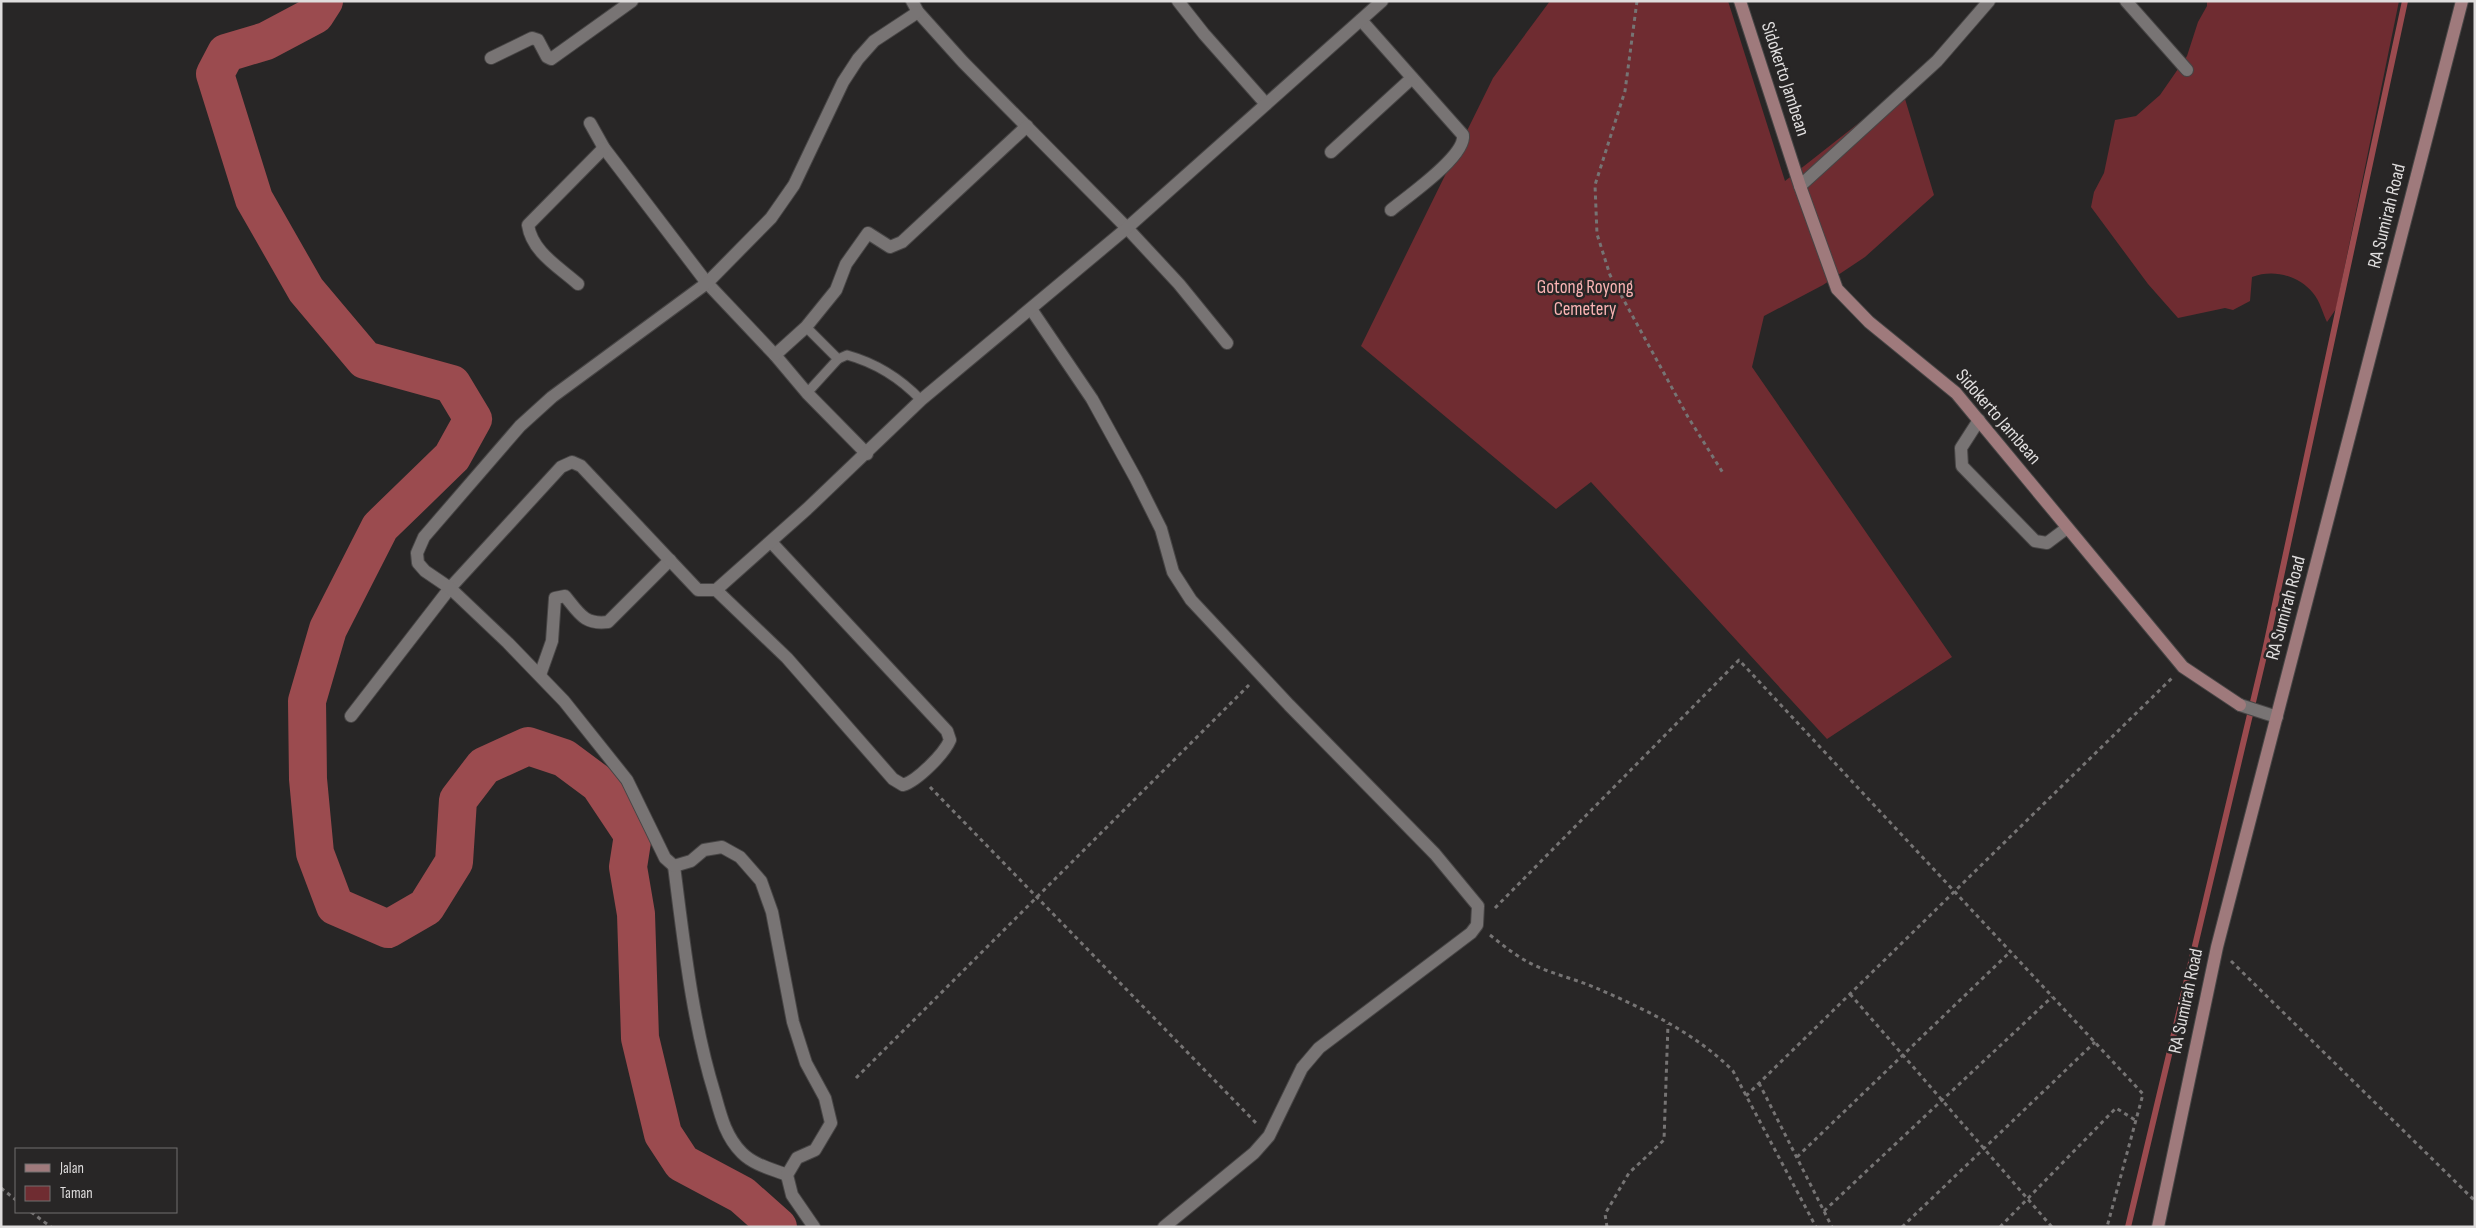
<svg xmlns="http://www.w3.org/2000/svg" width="2476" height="1228" viewBox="0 0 2476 1228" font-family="'Sofia Sans Condensed',sans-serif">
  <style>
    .green { fill: #6f2c31 }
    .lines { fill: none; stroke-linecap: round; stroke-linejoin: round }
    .stream { stroke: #9b4b4f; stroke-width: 6 }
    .river { stroke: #9b4b4f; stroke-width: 38 }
    .lane-casing { stroke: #474545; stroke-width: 11 }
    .street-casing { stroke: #474545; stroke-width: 14 }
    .secondary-casing { stroke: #474545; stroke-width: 14 }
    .path { stroke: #767474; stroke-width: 3; stroke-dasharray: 4 4; stroke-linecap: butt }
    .lane { stroke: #787474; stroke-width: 9 }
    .street { stroke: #787474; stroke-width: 12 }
    .secondary { stroke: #9f7a7c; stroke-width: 12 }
    .labels { text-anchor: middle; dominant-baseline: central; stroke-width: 5; stroke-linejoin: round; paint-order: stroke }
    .street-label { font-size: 19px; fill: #dfdddd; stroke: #282626 }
    .park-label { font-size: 19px; fill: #f9b3b3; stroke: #282626 }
  </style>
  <rect width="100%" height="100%" fill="#282626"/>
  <g class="green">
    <path d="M 1550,1 L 1728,1 L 1785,181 L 1902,89 L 1934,195 L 1865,257 L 1823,285 L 1764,316 L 1752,367 L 1952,657 L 1827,739 L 1591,482 L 1556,509 L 1361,346 L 1493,78 Z"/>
    <path d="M 2207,1 L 2399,1 L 2336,309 L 2327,322 C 2323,314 2320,301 2313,293 C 2298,275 2273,269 2252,277 L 2250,301 L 2233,310 L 2225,308 L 2178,318 L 2148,284 L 2091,207 L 2094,192 L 2104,173 L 2115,120 L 2136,116 L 2160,95 L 2187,56 L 2198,22 L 2207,6 Z"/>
  </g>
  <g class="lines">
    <path class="stream" d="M 2128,1227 L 2263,660 L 2405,1"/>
    <path class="river" d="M 324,1 L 315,15 L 266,41 L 226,53 L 215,74 L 254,199 L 306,290 L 365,360 L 452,384 L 473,419 L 452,457 L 380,527 L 328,629 L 307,701 L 308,779 L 315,853 L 335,906 L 388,929 L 426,907 L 454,862 L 458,800 L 484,766 L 528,746 L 564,758 L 599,784 L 633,835 L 628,867 L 636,914 L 640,1038 L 663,1134 L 682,1163 L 742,1195 L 778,1227"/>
    <defs>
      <g id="lane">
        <path d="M 806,327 L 838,359 L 847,355 C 876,363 901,379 921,400"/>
        <path d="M 807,393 L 838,359"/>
      </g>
      <g id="street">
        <path d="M 912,1 L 918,12 L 963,62 L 1127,228 L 1179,284 L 1227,343"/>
        <path d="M 1178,1 L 1204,34 L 1266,104"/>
        <path d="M 2126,1 L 2187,70"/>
        <path d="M 1361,20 L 1463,135 C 1466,156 1408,196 1391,210"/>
        <path d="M 491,58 L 532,38 L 538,40 L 547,57 L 551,59 L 632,1"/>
        <path d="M 590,123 L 604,148 L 707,283 L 775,355 L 807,393 L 867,454"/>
        <path d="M 1331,152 L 1412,78"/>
        <path d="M 1800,186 L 1937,61 L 1989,1"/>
        <path d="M 578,284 C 559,267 532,252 528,225 L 604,148"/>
        <path d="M 1031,309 L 1092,399 L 1136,479 L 1161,529 L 1173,572 L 1191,600 L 1289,705 L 1435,854 L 1478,906 L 1477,925 L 1471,933 L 1319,1048 L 1302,1068 L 1269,1136 L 1254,1153 L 1164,1227"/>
        <path d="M 775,355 L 806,327 L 836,290 L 846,264 L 868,233 L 890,247 L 902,242 L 1027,126"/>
        <path d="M 1979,420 L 1961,448 L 1962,466 L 2035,541 L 2047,543 L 2067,528"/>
        <path d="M 716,590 L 787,658 L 893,779 L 903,785 C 917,781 944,754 950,740 L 947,731 L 771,542"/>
        <path d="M 540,675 L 552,641 L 555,598 L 565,596 C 579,613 584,625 608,622 L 670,560"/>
        <path d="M 2240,705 L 2277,717"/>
        <path d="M 351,716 L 450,588 L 561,467 L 572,462 L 581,466 L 698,590 L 716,590 L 807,509 L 921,400 L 1127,228 L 1382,1"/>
        <path d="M 674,866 C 684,943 692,1021 715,1095 C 721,1117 726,1137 742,1153 C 754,1165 772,1169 787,1175"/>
        <path d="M 814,1227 L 792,1195 L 787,1175 L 797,1158 L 815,1150 L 831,1123 L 825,1098 L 806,1063 L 793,1022 L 772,912 L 761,881 L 740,857 L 722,847 L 704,850 L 691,861 L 674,866 L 665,858 L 627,780 L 564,701 L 508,643 L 450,588 L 425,571 L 418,563 L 417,553 L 424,537 L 520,426 L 552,397 L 707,283 L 771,218 L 794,185 L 843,82 L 858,59 L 874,41 L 918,12"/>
      </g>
      <g id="secondary">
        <path d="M 1740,1 L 1800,186 L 1837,289 L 1869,322 L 1956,393 L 2183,667 L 2240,705"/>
        <path d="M 2158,1227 L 2217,947 L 2462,1"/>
      </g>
    </defs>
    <use href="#lane" class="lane-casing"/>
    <use href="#street" class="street-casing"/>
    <use href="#secondary" class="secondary-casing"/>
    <g class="path">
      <path d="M 1637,1 L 1625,91 L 1595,185 L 1597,234 L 1610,275 L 1688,417 L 1723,473"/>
      <path d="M 930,787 L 1256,1123"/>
      <path d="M 1495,908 L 1739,660 L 2143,1094 L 2107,1227"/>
      <path d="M 1490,935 C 1500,943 1510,951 1521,958 C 1545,973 1571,977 1596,988 C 1643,1008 1697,1034 1733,1071 L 1816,1227"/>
      <path d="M 2231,961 L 2475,1201"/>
      <path d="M 1850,994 L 2052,1227"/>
      <path d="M 856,1078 L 1249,685"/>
      <path d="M 1759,1083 L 1832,1227"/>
      <path d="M 1746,1096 L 2172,678"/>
      <path d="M 1797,1157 L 2010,952"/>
      <path d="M 1,1188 L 16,1200"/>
      <path d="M 1824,1211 L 2052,997"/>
      <path d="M 31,1212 L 51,1227"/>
      <path d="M 1607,1227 L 1605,1214 L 1629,1173 L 1664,1140 L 1668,1024"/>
      <path d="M 1902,1227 L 2095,1042"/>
      <path d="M 2000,1227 L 2116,1108 L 2135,1120"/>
    </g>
    <use href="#lane" class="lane"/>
    <use href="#street" class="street"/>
    <use href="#secondary" class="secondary"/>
  </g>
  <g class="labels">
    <g class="street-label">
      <text transform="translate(1785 79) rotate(72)">Sidokerto Jambean</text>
      <text transform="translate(2387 216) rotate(-76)">RA Sumirah Road</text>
      <text transform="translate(1998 417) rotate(49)">Sidokerto Jambean</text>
      <text transform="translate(2286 608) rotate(-75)">RA Sumirah Road</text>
      <text transform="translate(2186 1001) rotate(-78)">RA Sumirah Road</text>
    </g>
    <g class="park-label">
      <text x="1585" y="287">Gotong Royong<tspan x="1585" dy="22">Cemetery</tspan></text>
    </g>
  </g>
  <rect width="2476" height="1228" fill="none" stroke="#dfdddd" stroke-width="5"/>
  <rect x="15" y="1148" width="162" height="65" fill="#282626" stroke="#716f6f"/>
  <rect x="25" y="1164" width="25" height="8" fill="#9f7a7c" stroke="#716f6f"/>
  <text x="60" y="1173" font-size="15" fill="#dfdddd">Jalan</text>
  <rect x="25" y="1186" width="25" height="15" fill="#6f2c31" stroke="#716f6f"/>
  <text x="60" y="1198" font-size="15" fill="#dfdddd">Taman</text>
</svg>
